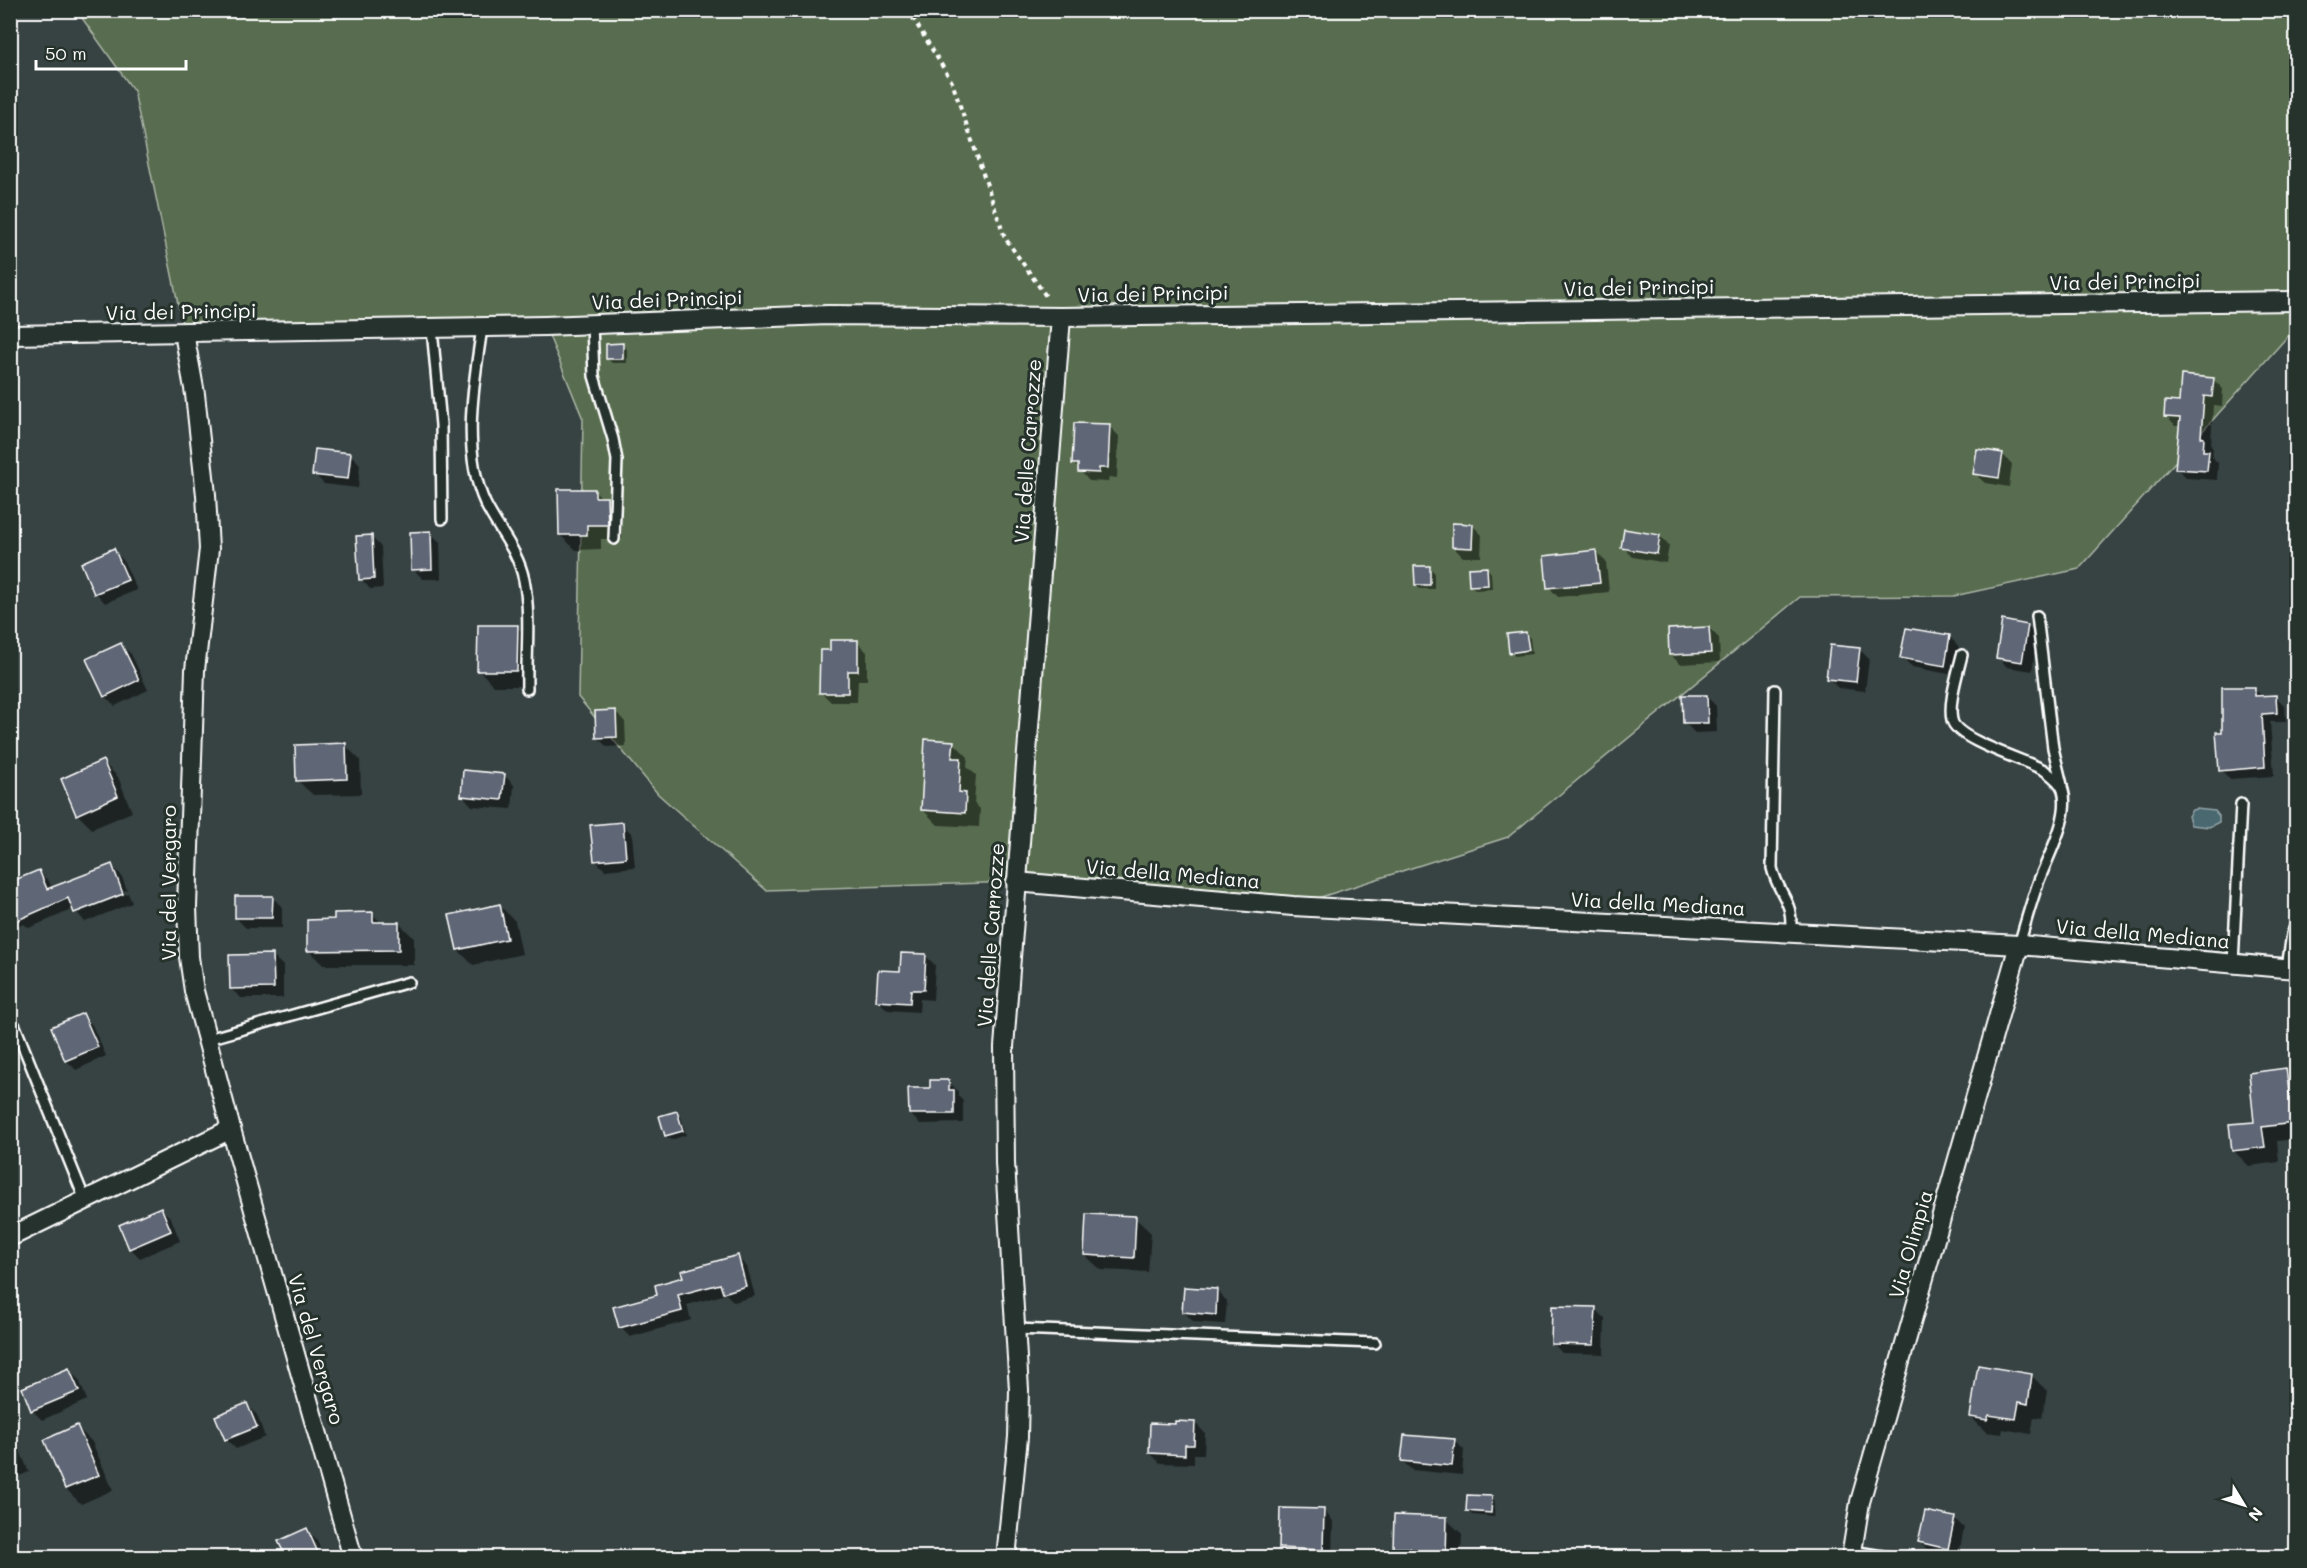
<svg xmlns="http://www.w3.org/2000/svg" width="2307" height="1568" viewBox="0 0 2307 1568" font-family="Mali,sans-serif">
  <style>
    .green { fill: #586d50; stroke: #acb6a8; stroke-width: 1.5 }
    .water { fill: #49676f; stroke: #92a4a9; stroke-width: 1.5 }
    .shadow { fill: #0007 }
    .building { fill: #5f6674; stroke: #fff; stroke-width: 1.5 }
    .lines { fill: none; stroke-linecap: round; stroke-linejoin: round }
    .service-casing { stroke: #fff; stroke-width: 14 }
    .minor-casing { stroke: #fff; stroke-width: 22 }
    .path { stroke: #fff; stroke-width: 4; stroke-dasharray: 4.5 4.5; stroke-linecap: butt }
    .service { stroke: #26332d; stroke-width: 9 }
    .minor { stroke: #26332d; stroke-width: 18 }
    .labels { text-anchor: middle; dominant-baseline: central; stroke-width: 6; stroke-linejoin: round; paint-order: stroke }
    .street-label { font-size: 20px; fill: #fff; stroke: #26332d }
  </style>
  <rect width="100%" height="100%" fill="#374242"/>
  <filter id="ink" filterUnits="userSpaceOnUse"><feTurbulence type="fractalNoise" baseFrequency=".0167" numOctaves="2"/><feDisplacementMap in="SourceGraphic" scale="12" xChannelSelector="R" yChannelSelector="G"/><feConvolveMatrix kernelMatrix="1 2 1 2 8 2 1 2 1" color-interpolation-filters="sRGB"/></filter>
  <g filter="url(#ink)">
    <path class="green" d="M 77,11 L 2296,11 L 2296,327 L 2079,569 L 1954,596 L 1800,597 L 1508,837 L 1293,906 L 1016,882 L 766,890 L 658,794 L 578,697 L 583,419 L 545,326 L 184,333 L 134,91 Z"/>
    <path class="water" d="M 2196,809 L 2215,811 L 2219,816 L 2219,822 L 2209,827 L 2191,825 L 2188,816 L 2192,810 Z"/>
    <g class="shadow">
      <path d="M 622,345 L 627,349 L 627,363 L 612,363 L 608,359 Z"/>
      <path d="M 2213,379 L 2223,389 L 2222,406 L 2213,405 L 2211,446 L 2213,449 L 2212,457 L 2218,463 L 2217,480 L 2187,478 L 2177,468 L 2181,426 L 2175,426 L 2166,416 Z"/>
      <path d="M 1109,426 L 1119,436 L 1117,478 L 1109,477 L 1108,482 L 1089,481 L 1074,464 Z"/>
      <path d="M 350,454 L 360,464 L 358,488 L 324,484 L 314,474 Z"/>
      <path d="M 2003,455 L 2012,464 L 2009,487 L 1985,483 L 1975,474 Z"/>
      <path d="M 594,490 L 602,498 L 606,498 L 622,513 L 622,539 L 601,539 L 601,549 L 576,550 L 560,535 Z"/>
      <path d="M 1472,525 L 1482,535 L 1481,557 L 1463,557 L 1453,547 Z"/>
      <path d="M 430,533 L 440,542 L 441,579 L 423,579 L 413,569 Z"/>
      <path d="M 1660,536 L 1669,546 L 1666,563 L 1633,557 L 1623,547 Z"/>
      <path d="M 371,537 L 381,547 L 383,588 L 370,589 L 361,579 Z"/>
      <path d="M 113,550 L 123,560 L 137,590 L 105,603 L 96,593 L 83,564 Z"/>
      <path d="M 1596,552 L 1606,562 L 1609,592 L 1558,597 L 1549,587 Z"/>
      <path d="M 1430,568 L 1434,572 L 1434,589 L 1420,589 L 1416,585 Z"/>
      <path d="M 1487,568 L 1491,573 L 1492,589 L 1475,590 L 1470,585 Z"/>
      <path d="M 2027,626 L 2037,636 L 2032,671 L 2007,667 L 1998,657 Z"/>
      <path d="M 517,627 L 532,642 L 532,686 L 494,686 L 479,670 Z"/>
      <path d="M 1709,628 L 1719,638 L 1720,662 L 1680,664 L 1670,654 Z"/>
      <path d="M 1526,633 L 1530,638 L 1532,654 L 1515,656 L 1510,652 Z"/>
      <path d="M 1950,637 L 1959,647 L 1954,675 L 1912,667 L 1902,658 Z"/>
      <path d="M 857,642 L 867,652 L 867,680 L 858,680 L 857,702 L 831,702 L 821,692 L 831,652 Z"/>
      <path d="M 121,645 L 131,654 L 148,690 L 115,706 L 105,696 Z"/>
      <path d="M 1859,649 L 1869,659 L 1865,691 L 1838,688 L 1828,678 Z"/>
      <path d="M 2254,689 L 2263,697 L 2276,697 L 2285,706 L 2286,722 L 2270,722 L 2274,776 L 2230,779 L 2221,770 L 2224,733 Z"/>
      <path d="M 1706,696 L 1716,706 L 1717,732 L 1695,733 L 1685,723 Z"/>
      <path d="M 616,712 L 625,722 L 626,746 L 607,747 L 597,737 Z"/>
      <path d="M 953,742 L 968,757 L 967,767 L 976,775 L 974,803 L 980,809 L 979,827 L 938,825 L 923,810 Z"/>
      <path d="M 345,745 L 360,760 L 361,794 L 313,795 L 297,780 Z"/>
      <path d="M 103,762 L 118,777 L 132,812 L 92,829 L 77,814 Z"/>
      <path d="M 504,775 L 514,785 L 512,809 L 472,806 L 463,796 Z"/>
      <path d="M 622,824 L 632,834 L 635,867 L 605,870 L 595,860 Z"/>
      <path d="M 112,866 L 121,875 L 127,890 L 78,909 L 78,913 L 128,893 L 132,903 L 85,922 L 74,909 L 29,928 L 24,924 L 17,927 L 10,920 L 10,884 L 39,872 L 49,881 L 52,889 Z"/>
      <path d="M 272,897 L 282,907 L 282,928 L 246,928 L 236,918 Z"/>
      <path d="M 500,906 L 515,921 L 522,954 L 473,965 L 458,950 Z"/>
      <path d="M 372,914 L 382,923 L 399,923 L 414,938 L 414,965 L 323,965 L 308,950 L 335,921 Z"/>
      <path d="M 925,955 L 935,965 L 933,1000 L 920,999 L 919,1012 L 888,1010 L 878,1001 L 901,972 Z"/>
      <path d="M 273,956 L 283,966 L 283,998 L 241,998 L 231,989 Z"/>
      <path d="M 83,1015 L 92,1025 L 106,1056 L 76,1070 L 66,1060 Z"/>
      <path d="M 2286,1070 L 2296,1081 L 2296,1139 L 2277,1141 L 2279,1162 L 2249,1166 L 2234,1151 L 2256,1123 Z"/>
      <path d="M 948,1081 L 958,1091 L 958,1096 L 963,1101 L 963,1123 L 920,1124 L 910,1114 L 931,1089 Z"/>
      <path d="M 677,1112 L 681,1117 L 686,1135 L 671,1140 L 666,1136 Z"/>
      <path d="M 161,1209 L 171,1218 L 180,1241 L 140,1258 L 130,1248 Z"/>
      <path d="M 1135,1218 L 1151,1233 L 1148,1272 L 1101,1270 L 1085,1255 Z"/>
      <path d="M 737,1257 L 747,1267 L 755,1296 L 734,1302 L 726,1294 L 687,1305 L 691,1320 L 630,1337 L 620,1327 L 685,1278 Z"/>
      <path d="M 1217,1291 L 1227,1301 L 1225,1324 L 1194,1322 L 1184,1312 Z"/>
      <path d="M 1595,1309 L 1605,1318 L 1604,1354 L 1562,1353 L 1553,1343 Z"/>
      <path d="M 69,1370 L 79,1380 L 87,1400 L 42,1420 L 32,1410 Z"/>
      <path d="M 2032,1376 L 2047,1391 L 2042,1418 L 2034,1417 L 2031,1434 L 2003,1429 L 2002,1434 L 1986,1432 L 1971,1417 Z"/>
      <path d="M 247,1405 L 257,1415 L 265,1437 L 236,1449 L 226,1439 Z"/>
      <path d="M 1195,1423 L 1205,1433 L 1204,1454 L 1194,1454 L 1194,1464 L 1160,1463 L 1150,1453 L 1176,1425 Z"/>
      <path d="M 77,1427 L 92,1442 L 113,1490 L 81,1504 L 66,1489 L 46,1440 Z"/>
      <path d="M 10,1428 L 29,1472 L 10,1480 Z"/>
      <path d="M 1454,1440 L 1464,1450 L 1462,1475 L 1412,1470 L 1402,1461 Z"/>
      <path d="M 1491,1498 L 1495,1502 L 1494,1517 L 1472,1515 L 1468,1511 Z"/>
      <path d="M 1324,1511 L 1333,1521 L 1332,1558 L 1290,1557 L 1280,1548 Z"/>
      <path d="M 1446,1519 L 1462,1534 L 1461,1558 L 1405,1558 L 1395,1547 Z"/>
      <path d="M 1955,1519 L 1964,1528 L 1958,1558 L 1930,1552 L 1920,1542 Z"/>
      <path d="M 307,1530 L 317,1540 L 324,1558 L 274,1558 L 272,1553 L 283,1548 Z"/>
    </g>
    <g class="building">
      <path d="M 623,343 L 623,359 L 606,359 L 606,344 Z"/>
      <path d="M 2181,375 L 2214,378 L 2212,397 L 2204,396 L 2201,437 L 2204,438 L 2203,451 L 2209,451 L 2207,471 L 2175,469 L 2180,418 L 2164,417 L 2165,401 L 2179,402 Z"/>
      <path d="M 1074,423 L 1110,424 L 1108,468 L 1099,468 L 1099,473 L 1078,472 L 1078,464 L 1072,464 Z"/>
      <path d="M 315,449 L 351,453 L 348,479 L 312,475 Z"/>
      <path d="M 1977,449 L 2003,453 L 1999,478 L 1973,474 Z"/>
      <path d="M 558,489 L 595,489 L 595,497 L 607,497 L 608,525 L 587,525 L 587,535 L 559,535 Z"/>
      <path d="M 1452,523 L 1473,524 L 1472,548 L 1452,547 Z"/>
      <path d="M 1624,529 L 1660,535 L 1657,554 L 1621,548 Z"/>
      <path d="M 431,531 L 432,569 L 411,570 L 410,532 Z"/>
      <path d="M 372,535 L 374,579 L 359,580 L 356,536 Z"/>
      <path d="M 114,548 L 128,580 L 94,594 L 81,563 Z"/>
      <path d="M 1596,550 L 1600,583 L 1547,588 L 1544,556 Z"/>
      <path d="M 1414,566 L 1430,566 L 1430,585 L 1415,585 Z"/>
      <path d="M 1487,567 L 1488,585 L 1469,586 L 1468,568 Z"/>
      <path d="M 2002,620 L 2028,625 L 2022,662 L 1996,658 Z"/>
      <path d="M 478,625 L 518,625 L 517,671 L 477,671 Z"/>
      <path d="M 1709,627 L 1711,653 L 1669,655 L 1668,629 Z"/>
      <path d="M 1906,628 L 1950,635 L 1945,666 L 1900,658 Z"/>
      <path d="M 1526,632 L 1529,650 L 1509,653 L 1507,634 Z"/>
      <path d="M 830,640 L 858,640 L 858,671 L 848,671 L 848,693 L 819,693 L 820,650 L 830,650 Z"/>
      <path d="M 121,643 L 139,680 L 104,697 L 86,659 Z"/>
      <path d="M 1830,645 L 1860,648 L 1856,682 L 1826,679 Z"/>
      <path d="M 2222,687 L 2255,687 L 2255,696 L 2276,695 L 2277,713 L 2262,714 L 2265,767 L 2219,771 L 2216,732 L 2222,732 Z"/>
      <path d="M 1682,695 L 1707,695 L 1708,723 L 1683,723 Z"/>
      <path d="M 616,710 L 617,737 L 596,738 L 595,711 Z"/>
      <path d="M 925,739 L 954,741 L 952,758 L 961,758 L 959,792 L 966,793 L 965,813 L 921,810 Z"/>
      <path d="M 346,743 L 347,779 L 296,781 L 295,745 Z"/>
      <path d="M 103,760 L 118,796 L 76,815 L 61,779 Z"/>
      <path d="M 463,770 L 505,774 L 502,800 L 461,796 Z"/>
      <path d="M 623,822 L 626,858 L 594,861 L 590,825 Z"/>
      <path d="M 112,864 L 123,894 L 74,913 L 68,898 L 18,920 L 16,914 L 10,916 L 10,882 L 39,870 L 47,889 Z"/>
      <path d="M 235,896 L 273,896 L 272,918 L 235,918 Z"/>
      <path d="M 500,904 L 507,939 L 457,950 L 449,915 Z"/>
      <path d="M 373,912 L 373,922 L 399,922 L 399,950 L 307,951 L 307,920 L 334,919 L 334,913 Z"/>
      <path d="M 901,953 L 926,954 L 924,990 L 911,990 L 910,1003 L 876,1001 L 878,970 L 900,971 Z"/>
      <path d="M 273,954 L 274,988 L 230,989 L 229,955 Z"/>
      <path d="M 83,1013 L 98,1047 L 65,1061 L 51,1027 Z"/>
      <path d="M 2286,1068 L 2293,1123 L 2262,1127 L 2265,1147 L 2232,1151 L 2229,1124 L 2254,1122 L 2249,1073 Z"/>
      <path d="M 930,1080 L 949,1080 L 949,1090 L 954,1090 L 954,1114 L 909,1114 L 908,1088 L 930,1088 Z"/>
      <path d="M 677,1111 L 683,1131 L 665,1136 L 659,1116 Z"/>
      <path d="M 161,1207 L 171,1231 L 129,1249 L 119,1225 Z"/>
      <path d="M 1086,1214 L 1136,1216 L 1134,1258 L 1084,1255 Z"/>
      <path d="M 738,1255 L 746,1286 L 723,1293 L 720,1284 L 678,1295 L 682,1311 L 619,1328 L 613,1307 L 657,1295 L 655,1285 L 683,1277 L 681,1271 Z"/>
      <path d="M 1184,1287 L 1217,1289 L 1216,1315 L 1182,1312 Z"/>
      <path d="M 1552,1306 L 1596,1307 L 1594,1345 L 1551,1344 Z"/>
      <path d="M 1978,1365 L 2032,1374 L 2028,1404 L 2019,1402 L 2016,1419 L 1989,1415 L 1987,1420 L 1970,1417 Z"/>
      <path d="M 69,1368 L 79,1391 L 31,1411 L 22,1388 Z"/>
      <path d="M 247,1403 L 257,1427 L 225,1440 L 215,1416 Z"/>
      <path d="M 1175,1421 L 1195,1422 L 1194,1445 L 1185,1445 L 1185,1455 L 1149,1453 L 1150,1423 L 1175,1424 Z"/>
      <path d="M 77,1425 L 99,1475 L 65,1489 L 44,1440 Z"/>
      <path d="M 1404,1435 L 1455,1439 L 1452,1466 L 1401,1461 Z"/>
      <path d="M 1467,1495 L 1492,1496 L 1491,1513 L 1466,1511 Z"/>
      <path d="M 1280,1508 L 1324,1509 L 1323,1550 L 1279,1548 Z"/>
      <path d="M 1925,1511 L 1955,1517 L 1948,1549 L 1918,1542 Z"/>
      <path d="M 1394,1515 L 1447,1517 L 1446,1557 L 1410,1557 L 1410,1548 L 1393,1548 Z"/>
      <path d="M 307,1528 L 320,1557 L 286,1557 L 278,1541 Z"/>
    </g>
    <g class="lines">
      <defs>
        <g id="service">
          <path d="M 592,324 L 594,376 L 613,439 L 617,460 L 614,539"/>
          <path d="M 482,328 C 474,383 461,450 485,503 C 498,530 518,550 524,580 C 531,615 526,654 527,689"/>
          <path d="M 432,329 L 441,425 L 442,519"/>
          <path d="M 2037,616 L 2053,748 L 2062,785"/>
          <path d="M 1962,655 C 1958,672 1948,703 1952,720 C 1956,740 2025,760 2044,770 C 2051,775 2060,781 2063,790 C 2071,817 2047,858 2038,883 C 2031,903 2025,924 2019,945"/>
          <path d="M 1775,690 L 1772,868 C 1779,896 1795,902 1790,933"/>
          <path d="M 2233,963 L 2241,804"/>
          <path d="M 2287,968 L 2292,934 L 2296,924"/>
          <path d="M 15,1026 L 85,1200"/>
          <path d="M 208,1039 L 409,982"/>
          <path d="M 1016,1329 L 1375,1343"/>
          <path d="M 1851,1551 L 1896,1558"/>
        </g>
        <g id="minor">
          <path d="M 184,333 L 195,394 L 206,495 L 209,549 L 195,670 L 187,907 L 189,957 L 194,991 L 231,1129 L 353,1558"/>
          <path d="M 10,335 L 545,326 L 828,315 L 1061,317 L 2296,301"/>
          <path d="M 1016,882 L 1293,906 L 2019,945 L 2296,969"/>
          <path d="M 10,1237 L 231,1129"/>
          <path d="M 1006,1558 L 1018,1437 L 1019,1390 L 1005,1163 L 1004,1047 L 1061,317"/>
          <path d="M 1851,1558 L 1860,1502 L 2019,945"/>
        </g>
      </defs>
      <use href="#service" class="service-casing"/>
      <use href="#minor" class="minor-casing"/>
      <path class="path" d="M 908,10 L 952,82 L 1005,238 L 1048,299"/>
      <use href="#service" class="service"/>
      <use href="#minor" class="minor"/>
    </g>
  </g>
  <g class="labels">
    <g class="street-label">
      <text transform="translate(2125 281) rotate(-1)">Via dei Principi</text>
      <text transform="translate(1639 287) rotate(-1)">Via dei Principi</text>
      <text transform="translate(1153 293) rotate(-1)">Via dei Principi</text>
      <text transform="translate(667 299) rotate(-2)">Via dei Principi</text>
      <text transform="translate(181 311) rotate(-1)">Via dei Principi</text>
      <text transform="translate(1027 451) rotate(-86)">Via delle Carrozze</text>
      <text transform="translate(1173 873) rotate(5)">Via della Mediana</text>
      <text transform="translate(168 883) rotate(-90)">Via del Vergaro</text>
      <text transform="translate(1658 903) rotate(3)">Via della Mediana</text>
      <text transform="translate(2143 933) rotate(5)">Via della Mediana</text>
      <text transform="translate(990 935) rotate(-86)">Via delle Carrozze</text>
      <text transform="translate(1910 1244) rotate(-74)">Via Olimpia</text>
      <text transform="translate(317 1349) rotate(74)">Via del Vergaro</text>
    </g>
  </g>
  <rect width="2307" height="1568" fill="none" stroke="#26332d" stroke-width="36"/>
  <rect x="18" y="18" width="2271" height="1532" fill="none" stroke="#fff" stroke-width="2" filter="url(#ink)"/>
  <g transform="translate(2244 1505) rotate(128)" stroke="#26332d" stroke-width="4.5" paint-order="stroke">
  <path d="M0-4.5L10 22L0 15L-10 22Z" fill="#ffffff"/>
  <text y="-9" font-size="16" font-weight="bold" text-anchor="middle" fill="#ffffff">N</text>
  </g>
  <path d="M36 60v9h150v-9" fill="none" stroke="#ffffff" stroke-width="3"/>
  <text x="45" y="60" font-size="18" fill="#ffffff" stroke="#26332d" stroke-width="4.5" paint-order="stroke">50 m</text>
</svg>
